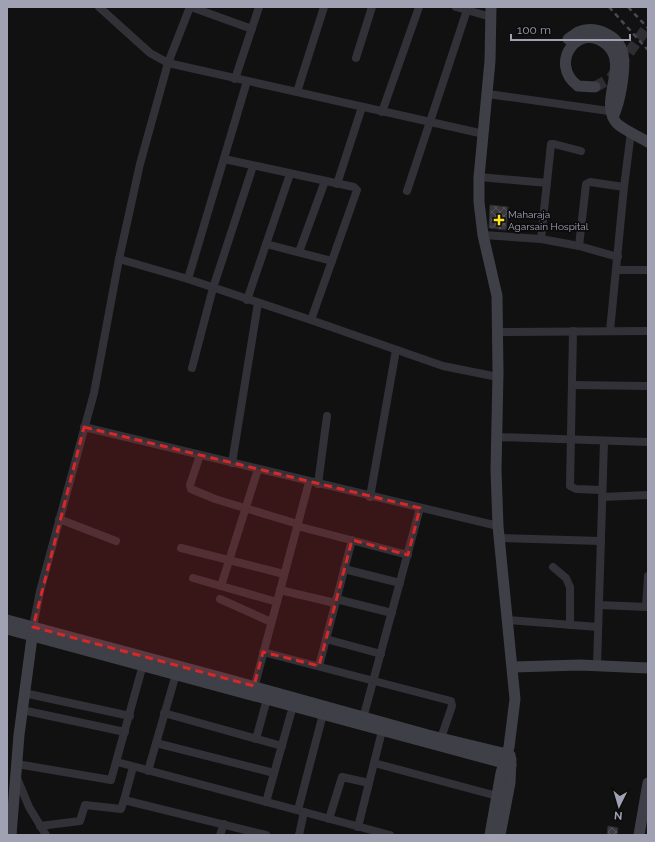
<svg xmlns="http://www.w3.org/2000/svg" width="655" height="842" viewBox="0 0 655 842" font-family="Raleway,sans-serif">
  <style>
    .building { fill: url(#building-cross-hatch); stroke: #2b2a2f }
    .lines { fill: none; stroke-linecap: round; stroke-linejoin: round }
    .secondary-tunnel { stroke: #2e2e32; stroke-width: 11; stroke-dasharray: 11 5.5; stroke-linecap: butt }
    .street { stroke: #323138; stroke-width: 8 }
    .secondary { stroke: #3f3f48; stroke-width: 11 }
    .rail { stroke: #484851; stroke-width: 2.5; stroke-dasharray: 5 4; stroke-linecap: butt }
    .marked { fill: #d62828; fill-opacity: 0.2; stroke: #d62828; stroke-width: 3; stroke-dasharray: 8 5; stroke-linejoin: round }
    .poi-dot { fill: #ffe41c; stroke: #0c0c0d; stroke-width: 1.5 }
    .labels { text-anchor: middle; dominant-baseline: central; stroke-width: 3.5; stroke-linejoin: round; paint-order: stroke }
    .poi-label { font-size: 10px; fill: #a0a2b4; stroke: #0c0c0d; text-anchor: start }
  </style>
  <defs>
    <pattern id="building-cross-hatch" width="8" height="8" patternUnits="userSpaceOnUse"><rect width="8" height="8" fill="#3a393f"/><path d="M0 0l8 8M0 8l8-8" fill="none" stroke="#535258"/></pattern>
  </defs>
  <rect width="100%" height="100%" fill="#111112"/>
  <g class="building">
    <path d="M 490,205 L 508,207 L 506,230 L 489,228 Z"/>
    <path d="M 608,826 L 618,828 L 617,835 L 607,835 Z"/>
  </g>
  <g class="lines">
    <path class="secondary-tunnel" d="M 595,87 L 611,78 L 648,26"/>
    <g class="street">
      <path d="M 99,7 L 150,53 L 168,63 L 484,134"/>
      <path d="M 191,7 L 252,29"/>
      <path d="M 456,7 L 491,17"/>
      <path d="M 356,58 L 372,7"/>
      <path d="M 235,79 L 259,7"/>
      <path d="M 297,92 L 324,7"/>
      <path d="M 488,94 L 616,112"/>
      <path d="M 382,112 L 419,7"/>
      <path d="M 224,159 L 354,187 L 357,190 L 311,320"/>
      <path d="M 479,177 L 547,183"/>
      <path d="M 337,184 L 362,107"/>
      <path d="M 407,191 L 468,7"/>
      <path d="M 483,235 L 541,239 L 579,246 L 618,257"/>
      <path d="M 541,239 L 551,144 L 554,144 L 581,151"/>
      <path d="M 266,244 L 332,261"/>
      <path d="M 579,246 L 586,184 L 590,182 L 624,187"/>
      <path d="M 299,252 L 325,181"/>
      <path d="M 119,259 L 188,279 L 311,320 L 443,366 L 498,377"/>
      <path d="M 616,270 L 648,270"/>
      <path d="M 188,279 L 247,81"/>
      <path d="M 247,300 L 290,174"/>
      <path d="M 573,331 L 570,486 L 576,489 L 602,490"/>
      <path d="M 610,331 L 624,187 L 631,132"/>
      <path d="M 498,332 L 648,331"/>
      <path d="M 192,368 L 213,288 L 253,166"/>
      <path d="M 572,385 L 648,386"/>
      <path d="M 84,427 L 498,526"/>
      <path d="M 497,437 L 648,442"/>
      <path d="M 200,455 L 190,485 L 191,489 L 215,499 L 298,524"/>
      <path d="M 232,463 L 258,303"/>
      <path d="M 318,484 L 327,416"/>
      <path d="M 370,497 L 396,350"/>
      <path d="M 602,497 L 648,495"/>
      <path d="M 59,519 L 116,541"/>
      <path d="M 297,526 L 408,555"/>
      <path d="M 499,538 L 601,541"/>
      <path d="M 181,548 L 284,574"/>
      <path d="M 553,567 L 566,578 L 570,587 L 570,625"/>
      <path d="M 344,569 L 400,583"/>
      <path d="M 193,578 L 277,602"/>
      <path d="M 221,586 L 258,469"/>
      <path d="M 280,590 L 335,603"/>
      <path d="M 220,599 L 271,622"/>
      <path d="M 336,599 L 392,613"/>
      <path d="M 599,605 L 648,607"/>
      <path d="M 646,607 L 648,576"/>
      <path d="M 507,620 L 598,627"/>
      <path d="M 33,627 L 40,591 L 94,393 L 119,259 L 140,164 L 168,63 L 190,7"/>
      <path d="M 326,639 L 381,654"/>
      <path d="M 263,652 L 451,701 L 452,706 L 441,738"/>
      <path d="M 319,666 L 352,540"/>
      <path d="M 597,666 L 604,442"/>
      <path d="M 253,692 L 309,482"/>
      <path d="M 24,693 L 130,716"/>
      <path d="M 22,710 L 125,732"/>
      <path d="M 164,713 L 282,746"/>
      <path d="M 362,722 L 420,508"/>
      <path d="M 256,739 L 267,699"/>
      <path d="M 156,743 L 274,773"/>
      <path d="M 117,762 L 390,835"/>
      <path d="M 374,763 L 497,796"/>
      <path d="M 17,764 L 111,780 L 144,661"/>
      <path d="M 133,767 L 124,800 L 266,835"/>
      <path d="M 148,771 L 176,674"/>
      <path d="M 17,778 L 29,807 L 46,835"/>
      <path d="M 266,802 L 293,706"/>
      <path d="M 298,810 L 323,714"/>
      <path d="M 329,819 L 342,777 L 369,783"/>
      <path d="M 40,826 L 80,821 L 85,805 L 121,809 L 124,800"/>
      <path d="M 358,827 L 382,731"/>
      <path d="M 220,835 L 224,824"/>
      <path d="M 299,835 L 304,812"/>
    </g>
    <g class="secondary">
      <path d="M 568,39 C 571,37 575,34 578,32 C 595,25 619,35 623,54 C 626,69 620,103 613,117"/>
      <path d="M 595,87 L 578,86 C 547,63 580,20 607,45 C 629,65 600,98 615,121 C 619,128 640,137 648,142"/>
      <path d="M 7,620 L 223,678 L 428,735 L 510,755"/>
      <path d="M 7,629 L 511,765"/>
      <path d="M 513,667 L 580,665 L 648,668"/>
      <path d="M 11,835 L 19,735 L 33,630"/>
      <path d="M 490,835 L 501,773 L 509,747 L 515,699 L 498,526 L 496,470 L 498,373 L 497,296 L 483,235 L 479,202 L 479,177 L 490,61 L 491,7"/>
      <path d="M 500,835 L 510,783 L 511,759"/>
      <path d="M 639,835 L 648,783"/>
    </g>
    <g class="rail">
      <path d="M 609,7 L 648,50"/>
      <path d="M 628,7 L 648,28"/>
    </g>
  </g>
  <path class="marked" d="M 84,427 L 420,508 L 408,555 L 352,540 L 319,666 L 263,652 L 254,686 L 33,627 Z"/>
  <path class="poi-dot" d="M497 214h4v4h4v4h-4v4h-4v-4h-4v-4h4z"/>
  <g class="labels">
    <g class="poi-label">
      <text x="508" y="214">Maharaja<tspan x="508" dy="12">Agarsain Hospital</tspan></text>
    </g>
  </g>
  <rect width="655" height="842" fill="none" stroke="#a0a2b4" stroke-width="16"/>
  <g transform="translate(619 806) rotate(185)" stroke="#0c0c0d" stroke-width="3" paint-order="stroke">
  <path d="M0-3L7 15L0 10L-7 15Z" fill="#a0a2b4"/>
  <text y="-6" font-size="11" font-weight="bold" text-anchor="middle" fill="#a0a2b4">N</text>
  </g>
  <path d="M511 34v6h119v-6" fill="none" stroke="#a0a2b4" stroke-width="2"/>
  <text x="517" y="34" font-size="12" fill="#a0a2b4" stroke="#0c0c0d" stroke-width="3" paint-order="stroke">100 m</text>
</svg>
